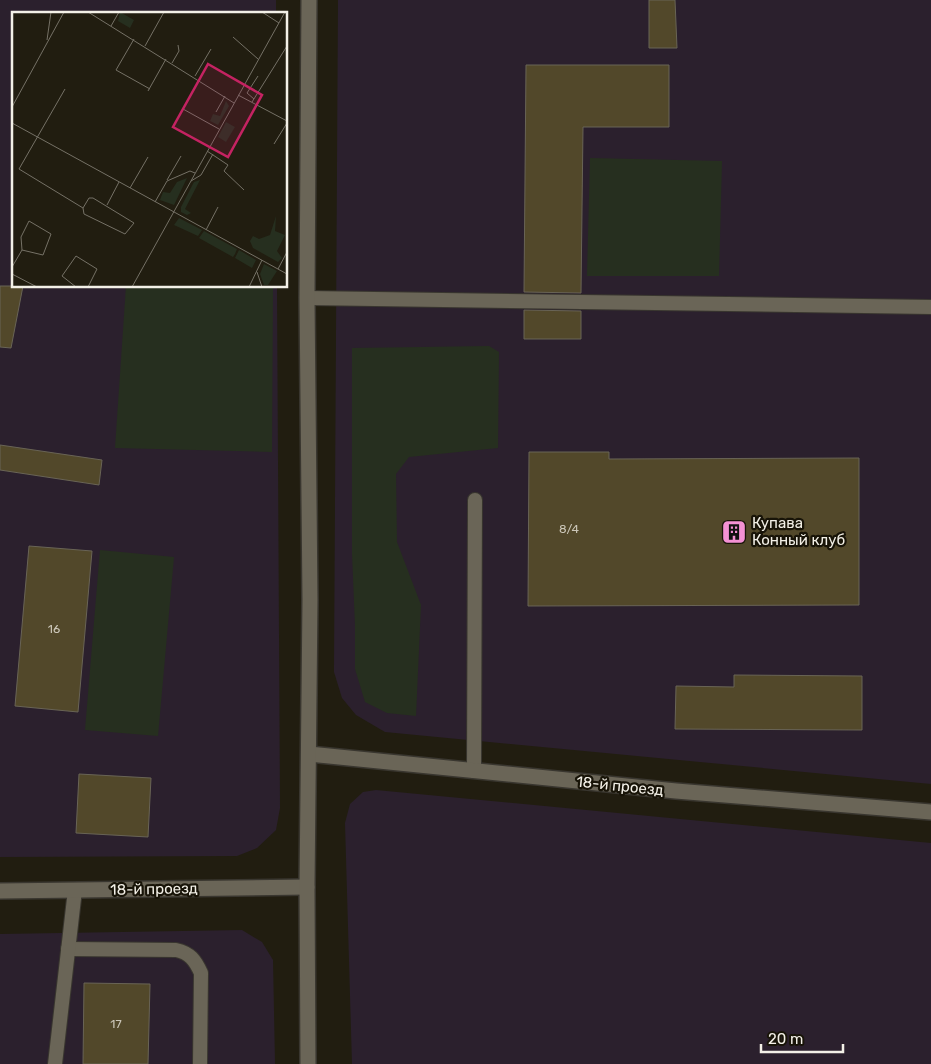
<svg xmlns="http://www.w3.org/2000/svg" width="931" height="1064" viewBox="0 0 931 1064" font-family="Rubik,sans-serif">
  <style>
    .industrial { fill: #2b202d }
    .green { fill: #262f1f }
    .building { fill: #52482a; stroke: #696456 }
    .lines { fill: none; stroke-linecap: round; stroke-linejoin: round }
    .lane-casing { stroke: #39362f; stroke-width: 16 }
    .street-casing { stroke: #39362f; stroke-width: 18 }
    .lane { stroke: #6a6557; stroke-width: 14 }
    .street { stroke: #6a6557; stroke-width: 15 }
    .labels { text-anchor: middle; dominant-baseline: central; stroke-width: 4.5; stroke-linejoin: round; paint-order: stroke }
    .number-label { font-size: 12px; fill: #cbc6b8 }
    .poi-label { font-size: 15px; fill: #f3f0e7; stroke: #181408; text-anchor: start }
    .street-label { font-size: 15px; fill: #f3f0e7; stroke: #181408 }
    .inset-road { fill: none; stroke: #757166; stroke-width: 1 }
    .view { fill: #c42362; fill-opacity: 0.15; stroke: #c42362; stroke-width: 2.5 }
    .inset-edge { fill: none; stroke: #f3f0e7; stroke-width: 2.5 }
  </style>
  <rect width="100%" height="100%" fill="#211d10"/>
  <g class="industrial">
    <path d="M 0,0 L 276,0 L 276,14 L 14,14 L 14,286 L 277,286 L 280,808 L 276,830 L 257,848 L 237,856 L 0,857 Z"/>
    <path d="M 338,0 L 931,0 L 931,784 L 385,732 L 356,715 L 342,698 L 334,672 Z"/>
    <path d="M 376,790 L 931,843 L 931,1064 L 352,1064 L 345,823 L 350,804 L 363,792 Z"/>
    <path d="M 242,930 L 262,942 L 273,960 L 275,1064 L 0,1064 L 0,934 Z"/>
  </g>
  <g class="green">
    <path d="M 590,158 L 722,161 L 719,276 L 587,276 Z"/>
    <path d="M 126,286 L 273,286 L 272,452 L 115,448 Z"/>
    <path d="M 489,346 L 499,352 L 498,448 L 409,457 L 396,474 L 397,542 L 421,605 L 416,716 L 387,713 L 365,702 L 355,669 L 355,626 L 352,554 L 352,348 Z"/>
    <path d="M 100,550 L 174,557 L 158,736 L 85,730 Z"/>
  </g>
  <g class="building">
    <path d="M 649,0 L 675,0 L 677,48 L 649,48 Z"/>
    <path d="M 526,65 L 669,65 L 669,127 L 583,127 L 581,293 L 524,292 Z"/>
    <path d="M 0,286 L 23,286 L 11,348 L 0,347 Z"/>
    <path d="M 524,310 L 581,311 L 581,339 L 524,339 Z"/>
    <path d="M 0,445 L 102,460 L 99,485 L 0,470 Z"/>
    <path d="M 529,452 L 609,452 L 609,459 L 859,458 L 859,605 L 528,606 Z"/>
    <path d="M 29,546 L 92,551 L 78,712 L 15,706 Z"/>
    <path d="M 734,675 L 862,676 L 862,730 L 675,729 L 676,686 L 734,687 Z"/>
    <path d="M 79,774 L 151,778 L 148,837 L 76,833 Z"/>
    <path d="M 84,983 L 150,984 L 148,1064 L 83,1064 Z"/>
  </g>
  <g class="lines">
    <defs>
      <g id="lane">
        <path d="M 307,298 L 931,307"/>
        <path d="M 474,771 L 475,500"/>
        <path d="M 68,949 L 176,950 C 190,953 195,960 201,973 L 200,1064"/>
        <path d="M 55,1064 L 75,890"/>
      </g>
      <g id="street">
        <path d="M 309,754 L 676,791 L 931,812"/>
        <path d="M 0,891 L 307,887"/>
        <path d="M 308,1064 L 307,887 L 310,600 L 307,298 L 309,0"/>
      </g>
    </defs>
    <use href="#lane" class="lane-casing"/>
    <use href="#street" class="street-casing"/>
    <use href="#lane" class="lane"/>
    <use href="#street" class="street"/>
  </g>
  <defs>
    <symbol id="building-square" viewBox="-11 -11 22 22"><rect x="-9" y="-9" width="18" height="18" rx="4" fill="#f491d4" stroke="#181408"/><path d="M-4-6H4V6H1V3H-1V6H-4ZM-2.5-4.3h1.7v1.8h-1.7ZM.8-4.3h1.7v1.8H.8ZM-2.5-1h1.7V.8h-1.7ZM.8-1h1.7V.8H.8Z" fill="#111"/></symbol>
  </defs>
  <g fill-rule="evenodd">
    <use href="#building-square" x="720" y="518" width="28" height="28"/>
  </g>
  <g class="labels">
    <g class="number-label">
      <text x="569" y="529">8/4</text>
      <text x="54" y="629">16</text>
      <text x="116" y="1024">17</text>
    </g>
    <g class="poi-label">
      <text x="752" y="523">Купава<tspan x="752" dy="17">Конный клуб</tspan></text>
    </g>
    <g class="street-label">
      <text transform="translate(620 786) rotate(6)">18-й проезд</text>
      <text transform="translate(154 889) rotate(-1)">18-й проезд</text>
    </g>
  </g>
  <g transform="translate(12 12)">
    <rect width="275" height="275" fill="#211d10"/>
    <path d="M 108,0 L 122,8 L 118,16 L 106,9 ZM 214,89 L 217,94 L 206,113 L 198,109 L 201,102 L 208,104 ZM 214,110 L 223,115 L 214,130 L 206,125 ZM 175,166 L 162,193 L 148,188 L 151,180 L 158,181 L 165,170 ZM 188,168 L 173,197 L 179,201 L 175,203 L 169,200 L 169,195 L 182,170 ZM 264,204 L 263,219 L 273,223 L 265,239 L 270,246 L 266,250 L 241,236 L 238,229 L 241,224 L 247,227 L 258,223 ZM 167,206 L 190,218 L 186,224 L 162,213 ZM 192,219 L 225,237 L 223,242 L 221,245 L 187,226 ZM 227,238 L 244,248 L 240,256 L 223,246 ZM 252,252 L 265,259 L 256,273 L 252,273 L 248,262 Z" fill="#262f1f"/>
    <path class="inset-road" d="M 76,0 L 222,91M 250,0 L 267,11M 99,14 L 107,0M 221,25 L 246,47M 122,27 L 104,58 L 138,77M 35,28 L 39,0M 133,34 L 152,0M 160,51 L 167,39 L 166,33M 183,64 L 199,37M 53,77 L 7,157 L 71,196 L 72,202 L 113,222 L 122,211 L 81,186 L 77,186 L 71,196M 136,79 L 154,47M 226,83 L 275,109M 242,87 L 235,81 L 246,64M 240,90 L 275,34M 0,95 L 52,0M 171,97 L 207,117M 204,100 L 213,84M 0,111 L 275,262M 262,132 L 275,111M 195,139 L 216,153 L 212,159 L 232,178M 155,168 L 169,144M 179,169 L 189,163 L 201,142M 118,176 L 136,145M 143,190 L 155,169 L 178,159 L 183,161M 95,193 L 107,170M 194,218 L 206,195M 0,255 L 10,238 L 9,225 L 17,209 L 39,222 L 31,243 L 10,238M 266,257 L 275,240M 245,260 L 250,275M 0,262 L 25,275M 64,275 L 50,264 L 64,244 L 85,257 L 76,275M 120,275 L 273,0M 237,275 L 250,248"/>
    <path class="view" d="M 196,52 L 250,83 L 216,145 L 161,115 Z"/>
    <rect width="275" height="275" class="inset-edge"/>
  </g>
  <path d="M761 1044v8h82v-8" fill="none" stroke="#f3f0e7" stroke-width="2.5"/>
  <text x="768" y="1044" font-size="15" fill="#f3f0e7" stroke="#181408" stroke-width="4" paint-order="stroke">20 m</text>
</svg>
